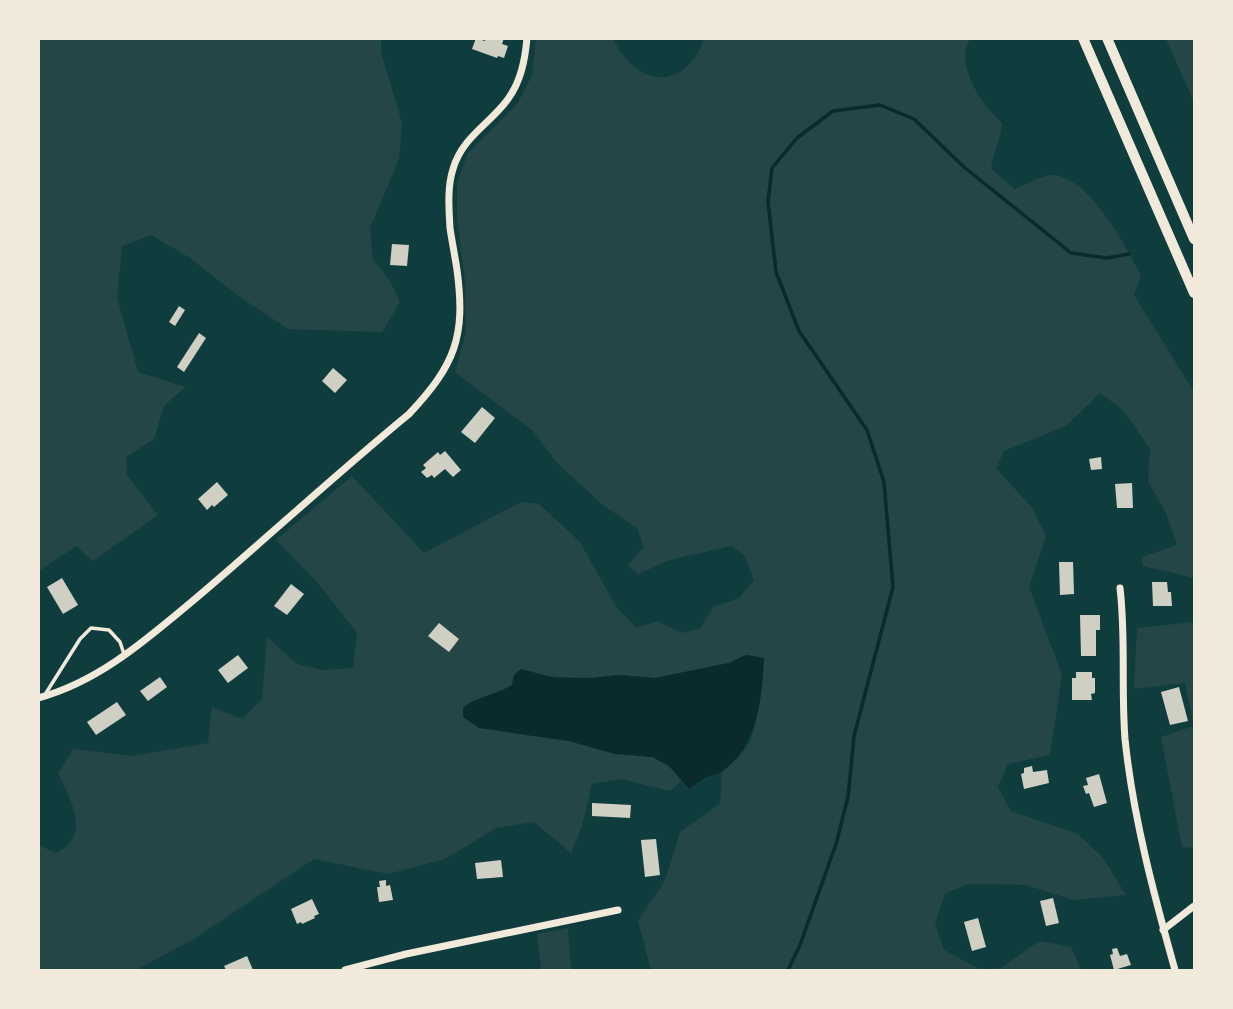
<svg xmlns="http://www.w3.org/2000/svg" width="1233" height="1009" viewBox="0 0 1233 1009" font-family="'Noto Sans',sans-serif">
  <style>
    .green { fill: #244646 }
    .water { fill: #0a2a2b }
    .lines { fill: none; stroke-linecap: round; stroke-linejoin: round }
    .stream { stroke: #0a2a2b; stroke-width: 3.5 }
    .building { fill: #cfcfc3 }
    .service { stroke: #f1e9da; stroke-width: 3.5 }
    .minor { stroke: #f1e9da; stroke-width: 7 }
    .trunk { stroke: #f1e9da; stroke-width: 10 }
  </style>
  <rect width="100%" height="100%" fill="#0f3d3e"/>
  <g class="green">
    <path d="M 39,38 L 381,39 L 381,52 L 402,123 L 399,159 L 370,228 L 373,259 L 390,281 L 400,302 L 382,332 L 288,329 L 243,299 L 187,256 L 151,235 L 122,246 L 117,298 L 138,372 L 185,387 L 164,406 L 154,439 L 126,457 L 127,475 L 158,515 L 93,561 L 76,546 L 39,571 Z"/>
    <path d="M 536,39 L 613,39 C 637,87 684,93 704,39 L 970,39 C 968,43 965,50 965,55 C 966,81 984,107 1002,123 C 1001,140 993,153 991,169 L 1015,189 C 1025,185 1040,176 1051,175 C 1089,175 1125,246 1141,275 L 1134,295 L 1194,392 L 1194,578 L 1143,566 L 1142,557 L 1177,545 L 1166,513 L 1148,481 L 1150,449 L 1123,410 L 1100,393 L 1066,426 L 1004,451 L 996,468 L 1033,509 L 1046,536 L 1029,587 L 1062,675 L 1050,755 L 1008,764 L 998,787 L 1011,811 L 1078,834 L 1104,859 L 1126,895 L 1073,900 L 1026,885 L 968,884 L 945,894 L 935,924 L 944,950 L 981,970 L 651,970 L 638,921 L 665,881 L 680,832 L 720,804 L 722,772 C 732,762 746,752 751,739 C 759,718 763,680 764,658 L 746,655 L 729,663 L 655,678 L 619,675 L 592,678 L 514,675 L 512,685 C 496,695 477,696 463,707 L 463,717 L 517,734 L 569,741 L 615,753 L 652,757 L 669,766 L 682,780 L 670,791 L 621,779 L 592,784 L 582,826 L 571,853 L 534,822 L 496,828 L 445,859 L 388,874 L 314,859 L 192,940 L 136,970 L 39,970 L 38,845 L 56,853 C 92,836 71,800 58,773 L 73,749 L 132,756 L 208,743 L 212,707 L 242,719 L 262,699 L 267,637 L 297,664 L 323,670 L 353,668 L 357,633 L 317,582 L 276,540 L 352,476 L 424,553 L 521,502 L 539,504 L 580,542 L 617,608 L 637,628 L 657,621 L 682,633 L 701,628 L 713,607 L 739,598 L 754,580 L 744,555 L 731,546 L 670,560 L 638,574 L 628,565 L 644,547 L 637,528 L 603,505 L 558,464 L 533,431 L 455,372 L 466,332 L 465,282 L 457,219 L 457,182 L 468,153 L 518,103 L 532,75 Z"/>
    <path d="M 1166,39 L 1194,39 L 1194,102 Z"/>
    <path d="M 1194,622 L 1194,848 L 1182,847 L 1161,737 L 1194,726 L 1185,683 L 1134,689 L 1137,628 Z"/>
    <path d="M 568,928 L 571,970 L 541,970 L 537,934 Z"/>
    <path d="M 1039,941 L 1071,947 L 1081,970 L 984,970 L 1001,968 Z"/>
  </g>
  <path class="water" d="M 746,655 L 764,658 C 762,696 758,748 722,771 C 718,774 712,775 707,777 C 701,780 695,785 689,789 L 669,766 L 653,757 L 615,754 L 569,741 L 479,728 L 463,717 L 463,708 C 477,696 496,695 512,685 L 514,675 L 521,669 L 556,678 L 592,678 L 619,675 L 655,678 L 729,663 Z"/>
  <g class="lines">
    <path class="stream" d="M 788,970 L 800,945 L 836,844 L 848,797 L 854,736 L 893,587 L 884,482 L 867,430 L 799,331 L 776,272 L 768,202 L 772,168 L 797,138 L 833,111 L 880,105 L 914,119 L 964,167 L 1071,253 L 1107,258 L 1129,254"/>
  </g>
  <g class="building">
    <path d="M 476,38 L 485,41 L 486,38 L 504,38 L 502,44 L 508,46 L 504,58 L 498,56 L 497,58 L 472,49 Z"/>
    <path d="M 392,244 L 409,245 L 407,266 L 390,265 Z"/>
    <path d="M 179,306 L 185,310 L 175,326 L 169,322 Z"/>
    <path d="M 199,333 L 206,338 L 184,372 L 177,367 Z"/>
    <path d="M 333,368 L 347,380 L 335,393 L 322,381 Z"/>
    <path d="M 482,407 L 495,418 L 475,443 L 461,432 Z"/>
    <path d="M 445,451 L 461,470 L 453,477 L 445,469 L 434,478 L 432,475 L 427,478 L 421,472 L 426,468 L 423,465 L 438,452 L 440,455 Z"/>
    <path d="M 1101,457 L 1102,469 L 1091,470 L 1089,459 Z"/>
    <path d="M 217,482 L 228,495 L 214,507 L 212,505 L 207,510 L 198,499 Z"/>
    <path d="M 1132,483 L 1133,508 L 1117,508 L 1115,484 Z"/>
    <path d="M 1059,562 L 1073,562 L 1074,594 L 1060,595 Z"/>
    <path d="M 62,578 L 78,605 L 63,614 L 47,587 Z"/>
    <path d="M 1152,582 L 1167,582 L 1168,592 L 1171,592 L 1172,606 L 1153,606 Z"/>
    <path d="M 291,584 L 304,594 L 287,615 L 274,606 Z"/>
    <path d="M 1080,615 L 1100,615 L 1100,630 L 1096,630 L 1096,656 L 1081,656 Z"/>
    <path d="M 439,623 L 459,639 L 449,652 L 428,636 Z"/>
    <path d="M 238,655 L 248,668 L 228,683 L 218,670 Z"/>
    <path d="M 1076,672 L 1092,672 L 1092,678 L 1095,678 L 1095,693 L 1091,694 L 1092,700 L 1072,700 L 1072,678 L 1076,678 Z"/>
    <path d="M 160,677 L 167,687 L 148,701 L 140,691 Z"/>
    <path d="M 1179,687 L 1188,721 L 1170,725 L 1161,692 Z"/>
    <path d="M 117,702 L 126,715 L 96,735 L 87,722 Z"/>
    <path d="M 1032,766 L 1033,772 L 1047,770 L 1049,783 L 1024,789 L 1021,774 L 1024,773 L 1024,768 Z"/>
    <path d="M 1099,774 L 1107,803 L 1094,807 L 1089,793 L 1086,794 L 1083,786 L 1088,785 L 1086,778 Z"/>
    <path d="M 592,803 L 631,805 L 630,818 L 592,816 Z"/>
    <path d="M 656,839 L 660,875 L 645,877 L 641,840 Z"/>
    <path d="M 501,860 L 503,877 L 477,879 L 475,863 Z"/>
    <path d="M 386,880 L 386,886 L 390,885 L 393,900 L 379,902 L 377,887 L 380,887 L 379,881 Z"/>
    <path d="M 1053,898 L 1059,923 L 1046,926 L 1040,901 Z"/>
    <path d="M 312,899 L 319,914 L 314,916 L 315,918 L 302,924 L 301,922 L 297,924 L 291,909 Z"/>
    <path d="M 978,918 L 986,947 L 972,951 L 964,922 Z"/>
    <path d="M 1117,948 L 1120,956 L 1127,954 L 1131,965 L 1114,970 L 1110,955 L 1113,954 L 1112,949 Z"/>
    <path d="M 247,956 L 253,970 L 226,970 L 224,966 Z"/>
  </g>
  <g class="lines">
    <path class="service" d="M 46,693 L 80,639 L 91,628 L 109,630 L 120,642 L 124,654"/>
    <g class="minor">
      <path d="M 1120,588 C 1126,638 1121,688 1125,739 C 1133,817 1154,895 1175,970"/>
      <path d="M 38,698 C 99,682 148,638 195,599 C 267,538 336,474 409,414 C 455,365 466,337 457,270 C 455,256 452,242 450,228 C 449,209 447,188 453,169 C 462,137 490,124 508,99 C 521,81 525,60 527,38"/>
      <path d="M 1163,930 L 1194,906"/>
      <path d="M 345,970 L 406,954 L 618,910"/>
    </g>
    <g class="trunk">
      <path d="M 1083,38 L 1194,293"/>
      <path d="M 1107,38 L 1194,239"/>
    </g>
  </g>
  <rect width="1233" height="1009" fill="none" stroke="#f1e9da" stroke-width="80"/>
</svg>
